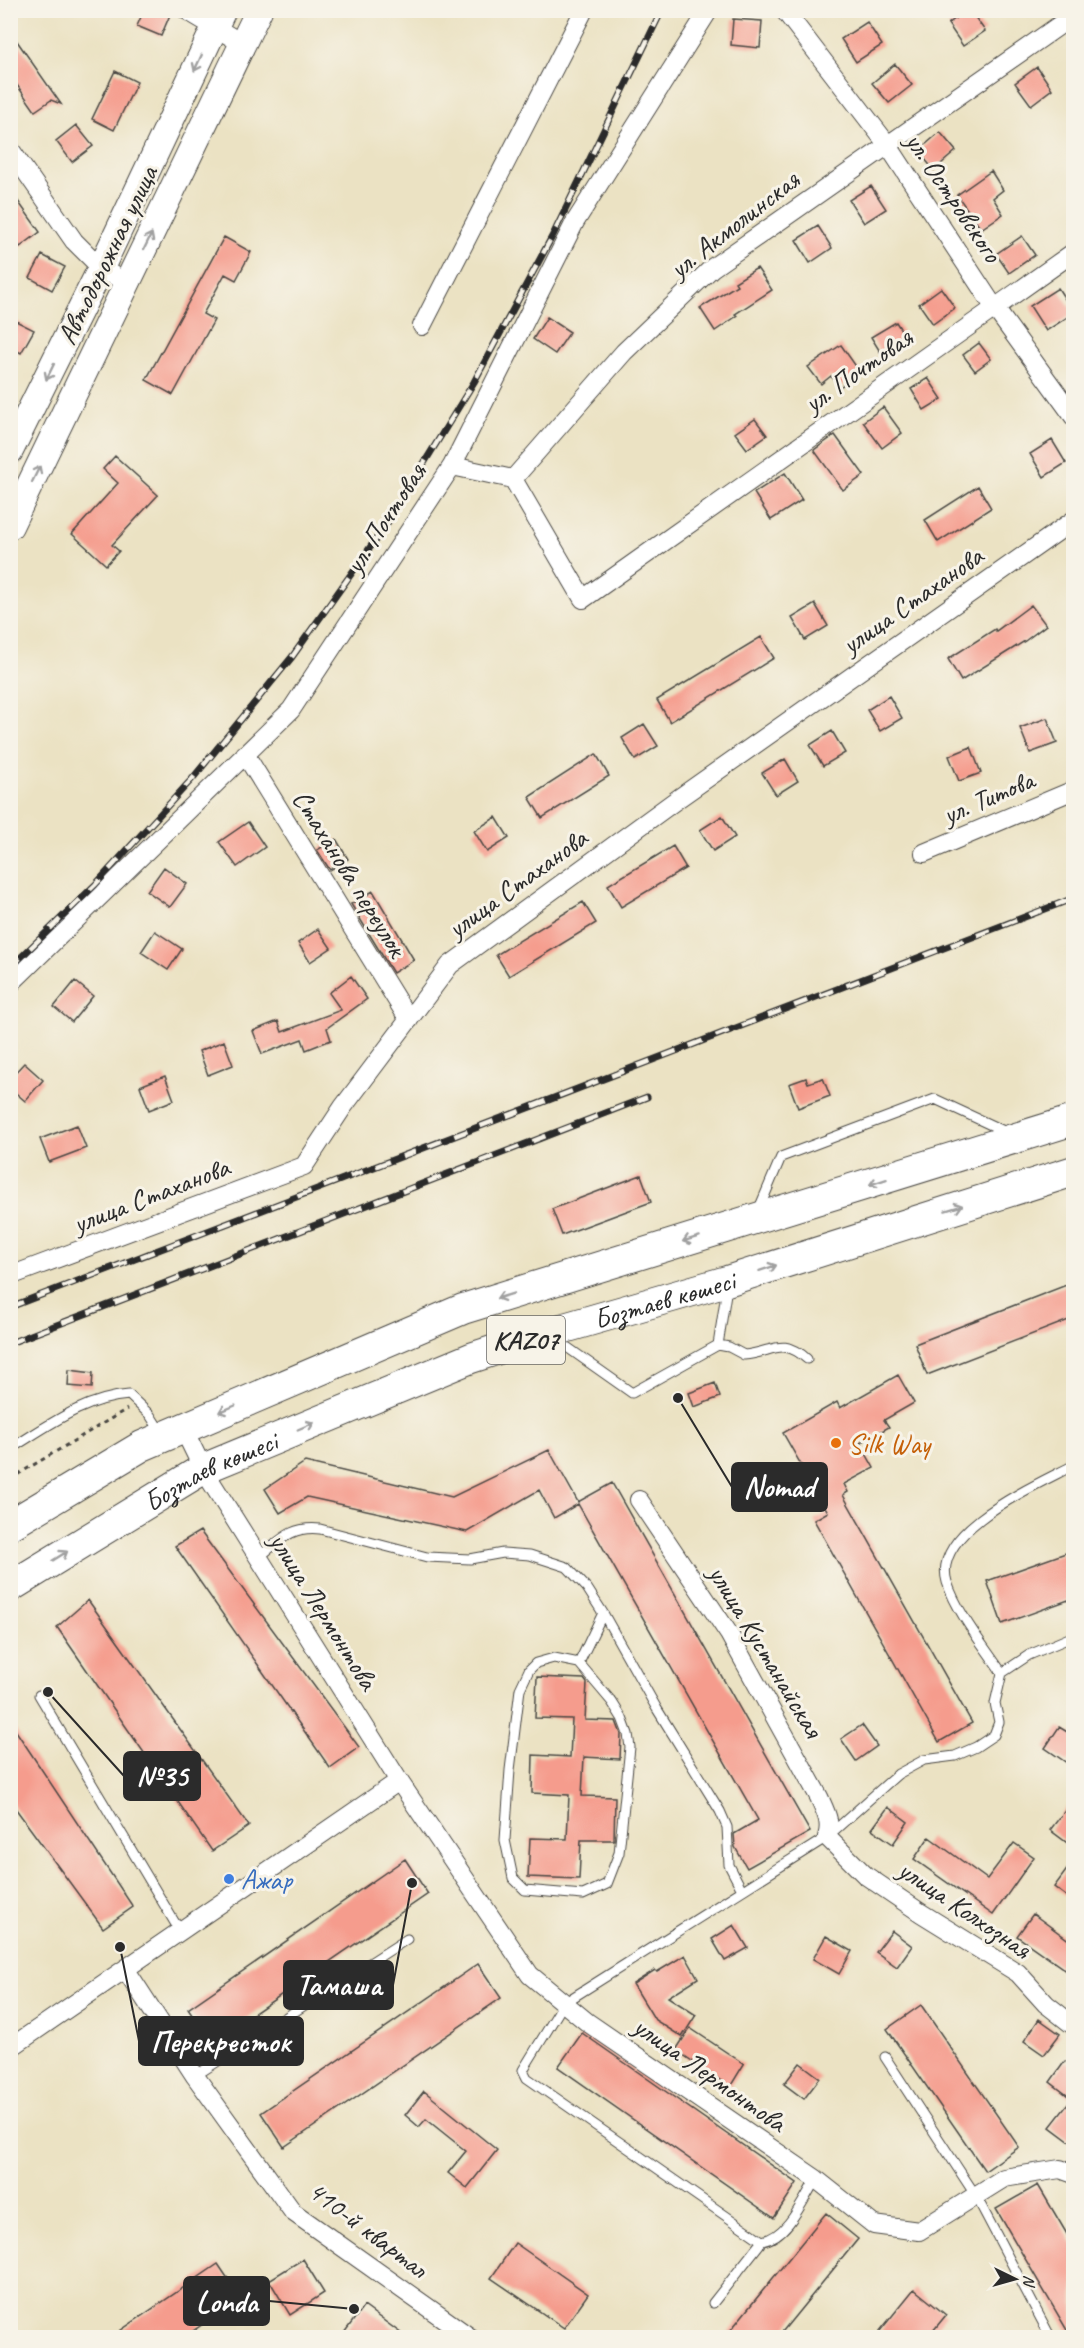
<svg xmlns="http://www.w3.org/2000/svg" width="1084" height="2348" font-family="Caveat,sans-serif">
<rect width="100%" height="100%" fill="#f7f3e8"/>
<filter id="ink" filterUnits="userSpaceOnUse"><feTurbulence type="fractalNoise" baseFrequency=".0167" numOctaves="2"/><feDisplacementMap in="SourceGraphic" scale="12" xChannelSelector="R" yChannelSelector="G"/><feConvolveMatrix kernelMatrix="1 2 1 2 8 2 1 2 1" color-interpolation-filters="sRGB"/></filter>
<filter id="wash" filterUnits="userSpaceOnUse"><feTurbulence type="fractalNoise" baseFrequency=".008" numOctaves="4" result="noise"/><feDisplacementMap in="SourceGraphic" scale="24" xChannelSelector="R" yChannelSelector="G"/><feGaussianBlur stdDeviation="1.35" result="paint"/><feColorMatrix in="noise" values="0 0 0 0 0 0 0 0 0 0 0 0 0 0 0 0 0 1.4 0 .05"/><feComposite in="paint" operator="in"/></filter>
<g filter="url(#wash)">
<rect width="100%" height="100%" fill="#ebe2c3"/>
<g id="blocks">
<path fill="#f59c8d" d="M144,10H172L161,36L137,26Z
M967,10H970L985,31L963,46L948,24Z
M733,19L762,21L760,48L731,45Z
M867,22L882,45L856,62L841,39Z
M10,31L61,104L51,100L35,111L10,75Z
M895,64L912,85L889,103L872,83Z
M1037,67L1052,89L1031,105L1015,83Z
M115,71L137,82L114,130L92,119Z
M76,125L93,146L72,162L56,141Z
M940,132L956,151L934,170L918,151Z
M991,171L1003,190L993,198L1003,214L981,229L957,195Z
M871,186L886,209L864,223L849,200Z
M10,190L40,232L20,247L10,233Z
M818,226L832,248L810,263L796,240Z
M1022,236L1035,255L1009,273L996,254Z
M224,237L251,252L236,280L225,274L203,314L214,320L173,395L146,380Z
M42,255L65,267L52,290L30,278Z
M757,268L772,290L735,314L737,316L715,331L700,308L737,285L735,282Z
M941,288L955,308L933,324L919,304Z
M1058,288L1074,313L1046,331L1030,306Z
M547,317L570,332L555,354L533,339Z
M10,318L34,330L21,353L10,347Z
M896,322L909,342L884,358L871,337Z
M979,343L991,359L975,371L963,355Z
M841,345L860,372L840,387L831,376L821,384L808,367Z
M928,378L942,399L924,410L911,389Z
M883,407L902,433L882,448L863,422Z
M755,419L767,435L747,449L735,433Z
M835,435L864,475L843,490L814,450Z
M1052,440L1066,463L1044,477L1030,454Z
M115,456L158,495L112,545L119,551L106,565L72,534L118,483L103,469Z
M785,473L802,500L771,520L754,493Z
M978,486L991,508L938,542L925,520Z
M815,604L828,626L805,640L792,618Z
M1031,605L1046,625L1025,641L961,681L948,659L995,629L996,631Z
M761,637L774,658L670,722L657,700Z
M889,696L902,718L880,731L867,710Z
M1047,718L1057,743L1030,753L1020,728Z
M644,724L658,746L635,760L622,738Z
M832,731L845,753L823,766L810,745Z
M971,747L981,773L959,781L949,756Z
M596,754L609,776L542,818L529,797Z
M785,759L798,781L776,795L762,773Z
M722,816L735,837L713,851L700,830Z
M496,817L509,838L487,852L474,831Z
M248,822L265,847L237,867L219,842Z
M336,839L348,859L330,870L317,850Z
M673,846L686,868L621,907L608,885Z
M164,867L187,884L170,907L147,891Z
M373,891L414,960L393,973L351,904Z
M583,902L596,923L509,976L496,955Z
M318,929L331,948L310,962L298,943Z
M155,931L182,949L168,970L141,952Z
M351,976L367,999L327,1028L331,1040L306,1050L302,1039L262,1054L253,1031L278,1021L282,1032L341,1010L329,993Z
M75,981L93,996L72,1022L54,1007Z
M224,1041L233,1065L208,1075L199,1051Z
M24,1063L43,1080L25,1101L10,1088V1078Z
M165,1076L174,1100L149,1110L140,1086Z
M806,1078L808,1083L823,1078L830,1096L798,1108L789,1084Z
M77,1125L86,1148L49,1162L40,1139Z
M641,1175L651,1202L562,1235L552,1209Z
M1074,1282V1318L927,1375L915,1344Z
M69,1370L93,1373L92,1388L68,1386Z
M898,1375L914,1403L884,1420L889,1427L860,1443L874,1468L844,1484L848,1492L843,1495L972,1723L939,1742L814,1520L828,1512L783,1433L837,1402L840,1408Z
M715,1383L720,1397L694,1407L689,1393Z
M549,1450L578,1502L612,1483L810,1832L747,1868L735,1847L734,1834L758,1820L578,1504L554,1518L539,1490L467,1532L307,1497L280,1513L265,1489L305,1462L452,1497Z
M200,1531L359,1747L330,1768L175,1546Z
M1074,1550V1598L1002,1624L987,1581Z
M88,1600L249,1826L212,1851L57,1627Z
M537,1677L584,1679L587,1683L585,1720L616,1721L621,1734L620,1759L584,1757L582,1796L615,1797L614,1840H581L579,1879L528,1877L530,1838L567,1839L569,1795L532,1793L533,1755L570,1757L572,1719L535,1718Z
M10,1722L133,1907L103,1928L10,1801Z
M862,1725L877,1746L856,1761L841,1739Z
M1059,1727L1074,1736V1753L1067,1763L1045,1748Z
M1074,1799V1848L1050,1830Z
M888,1807L908,1822L893,1844L872,1829Z
M929,1837L987,1879L1014,1843L1034,1857L993,1915L914,1859Z
M405,1859L428,1894L211,2043L188,2009Z
M1074,1860V1902L1054,1887Z
M1033,1914L1074,1944V1976L1017,1936Z
M734,1925L748,1948L725,1961L712,1939Z
M892,1931L912,1946L897,1967L876,1952Z
M826,1936L852,1951L839,1974L813,1959Z
M685,1955L698,1978L668,1997L696,2015L682,2037L655,2020L633,1984L655,1970L657,1972Z
M478,1964L501,1998L284,2147L261,2113Z
M921,2005L1019,2147L985,2171L887,2029Z
M1039,2019L1060,2034L1044,2055L1024,2041Z
M690,2028L744,2064L730,2087L676,2050Z
M582,2033L797,2183L774,2218L558,2067Z
M1065,2061L1074,2067V2145L1050,2127L1072,2099L1050,2082Z
M800,2063L820,2078L804,2099L784,2084Z
M424,2091L497,2150L467,2188L448,2173L466,2151L426,2119L419,2127L405,2115Z
M1038,2185L1074,2246V2337H1071L996,2209Z
M826,2213L858,2239L778,2337H725Z
M515,2243L588,2294L564,2328L491,2278Z
M303,2259L324,2293L290,2315L269,2280Z
M218,2264L241,2298L184,2337H111Z
M914,2289L946,2315L928,2337H875Z
M364,2306L406,2337H341Z"/>
</g>
</g>
<g filter="url(#ink)">
<use href="#blocks" fill-opacity="0" stroke="#484642" stroke-width="1.5"/>
<g fill="none" stroke-linecap="round" stroke-linejoin="round">
<defs>
<path id="service" d="M758,1211L781,1157L935,1099L1006,1132
M554,1338L632,1393L718,1345L727,1287
M718,1345L729,1347L744,1355C772,1353 782,1336 807,1359
M10,1449C48,1426 84,1398 129,1395L150,1415L162,1434
M258,1558C281,1540 290,1526 320,1529L427,1557L470,1559L503,1553L530,1555L567,1567L587,1588L603,1613L657,1709L720,1811L727,1827L729,1865L742,1890
M554,1658L579,1663L612,1702L622,1718L628,1734L630,1747L619,1853L607,1884L583,1895L525,1890L513,1878L505,1840L510,1770L520,1689L529,1670L536,1663Z
M579,1663L603,1613
M1002,1673C984,1646 957,1613 947,1582C931,1530 1037,1485 1074,1465
M39,1695L181,1933
M885,2057L976,2196L1051,2338
M195,2076L407,1939
M816,2179C803,2200 788,2237 762,2241L527,2078L523,2070L564,2003L827,1837L898,1774L924,1760L955,1756L976,1747L994,1735L999,1722L995,1703L1002,1673L1029,1655L1074,1636
M713,2303L762,2241"/>
<path id="minor" d="M186,10L243,44
M784,10L887,144L994,307L1074,417
M10,149L74,241L101,268L128,284
M422,326L584,10
M452,466L513,479L624,352L712,268L1074,15
M513,479L583,599L1074,252
M245,754L409,1020
M924,853L1074,790
M10,984L291,710L452,466L575,222L709,10
M10,1276L304,1166L343,1107L450,965L679,798L1074,520
M639,1500L729,1634L819,1797C825,1811 832,1822 827,1837L865,1875L921,1913L1018,1973L1046,2004L1074,2026
M399,1781L530,1975L587,2022L816,2179L874,2225L919,2231L1004,2178L1060,2169L1074,2174
M126,1970L195,2076L293,2212L471,2338
M10,2048L399,1781L203,1469L183,1428"/>
<path id="secondary" d="M10,451L101,268L223,10
M10,526L259,10"/>
<g id="trunk">
<path d="M10,1525L142,1446L463,1309L1074,1120"/>
<path id="s1" d="M10,1587L203,1469L471,1358L547,1333L727,1281L1074,1171"/>
</g>
</defs>
<use href="#service" stroke="#484642" stroke-width="11"/>
<use href="#minor" stroke="#484642" stroke-width="20"/>
<use href="#secondary" stroke="#484642" stroke-width="28"/>
<use href="#trunk" stroke="#484642" stroke-width="32"/>
<path stroke="#484642" stroke-width="3" stroke-dasharray="4.5 4.5" stroke-linecap="butt" d="M10,1479L127,1409"/>
<use href="#service" stroke="#fff" stroke-width="9"/>
<use href="#minor" stroke="#fff" stroke-width="18"/>
<use href="#secondary" stroke="#fff" stroke-width="26"/>
<use href="#trunk" stroke="#fff" stroke-width="30"/>
<defs>
<path id="rail" d="M10,968L95,885L193,778L292,657L386,525L474,382L554,233L662,10
M10,1307L1074,898
M10,1343L647,1097"/>
</defs>
<use href="#rail" stroke="#2b2b2b" stroke-width="7"/>
<use href="#rail" stroke="#f7f3e8" stroke-width="4.5" stroke-dasharray="14" stroke-linecap="butt"/>
</g>
<defs><path id="oneway-shaft" d="M-6 0H5M1.5-3L5.5 0L1.5 3" fill="none" stroke-width="1.6" stroke-linecap="round" stroke-linejoin="round" transform="scale(1.5)"/></defs>
<g stroke="#a0a0a0">
<use href="#oneway-shaft" transform="translate(198 63) rotate(115)"/>
<use href="#oneway-shaft" transform="translate(148 241) rotate(-64)"/>
<use href="#oneway-shaft" transform="translate(50 372) rotate(116)"/>
<use href="#oneway-shaft" transform="translate(36 474) rotate(-64)"/>
<use href="#oneway-shaft" transform="translate(878 1182) rotate(162)"/>
<use href="#oneway-shaft" transform="translate(954 1208) rotate(-17)"/>
<use href="#oneway-shaft" transform="translate(691 1239) rotate(163)"/>
<use href="#oneway-shaft" transform="translate(768 1268) rotate(-18)"/>
<use href="#oneway-shaft" transform="translate(505 1296) rotate(163)"/>
<use href="#oneway-shaft" transform="translate(227 1409) rotate(157)"/>
<use href="#oneway-shaft" transform="translate(306 1426) rotate(-23)"/>
<use href="#oneway-shaft" transform="translate(60 1556) rotate(-32)"/>
</g>
</g>
<circle fill="#e8710a" stroke="#f7f3e8" stroke-width="2" cx="836" cy="1443" r="6"/>
<circle fill="#3f7fe0" stroke="#f7f3e8" stroke-width="2" cx="229" cy="1879" r="6"/>
<g text-anchor="middle" dominant-baseline="central" stroke-width="6" stroke-linejoin="round" paint-order="stroke">
<rect fill="#f7f3e8" stroke="#686764" stroke-width="1.5" x="487" y="1316" width="78" height="48" rx="4.5"/>
<g font-size="27" font-weight="bold" fill="#2b2b2b">
<text x="526" y="1340">KAZ07</text>
</g>
<g font-size="28" fill="#2b2b2b" stroke="#f7f3e8">
<text transform="translate(954 197) rotate(56)">ул. Островского</text>
<text transform="translate(734 224) rotate(-38)">ул. Акмолинская</text>
<text transform="translate(107 255) rotate(-64)">Автодорожная улица</text>
<text transform="translate(858 370) rotate(-35)">ул. Почтовая</text>
<text transform="translate(385 518) rotate(-57)">ул. Почтовая</text>
<text transform="translate(912 600) rotate(-35)">улица Стаханова</text>
<text transform="translate(988 797) rotate(-23)">ул. Титова</text>
<text transform="translate(350 873) rotate(58)">Стаханова переулок</text>
<text transform="translate(517 883) rotate(-36)">улица Стаханова</text>
<text transform="translate(151 1195) rotate(-21)">улица Стаханова</text>
<text stroke="none"><textPath href="#s1" startOffset="718">Бозтаев көшесі</textPath></text>
<text stroke="none"><textPath href="#s1" startOffset="232">Бозтаев көшесі</textPath></text>
<text transform="translate(324 1611) rotate(58)">улица Лермонтова</text>
<text transform="translate(766 1651) rotate(59)">улица Кустанайская</text>
<text transform="translate(965 1909) rotate(34)">улица Колхозная</text>
<text transform="translate(710 2074) rotate(35)">улица Лермонтова</text>
<text transform="translate(368 2229) rotate(37)">410-й квартал</text>
</g>
<g font-size="28" fill="#c56008" stroke="#f7f3e8" text-anchor="start">
<text x="848" y="1443">Silk Way</text>
</g>
<g font-size="28" fill="#366cbe" stroke="#f7f3e8" text-anchor="start">
<text x="241" y="1879">Ажар</text>
</g>
</g>
<path fill="none" stroke="#2b2b2b" stroke-width="2" d="M678 1398L732 1487M48 1692L124 1776M412 1883L393 1985M120 1947L139 2041M354 2309L269 2301"/>
<g fill="#2b2b2b" stroke="#f7f3e8" stroke-width="2">
<circle cx="678" cy="1398" r="6"/>
<circle cx="48" cy="1692" r="6"/>
<circle cx="412" cy="1883" r="6"/>
<circle cx="120" cy="1947" r="6"/>
<circle cx="354" cy="2309" r="6"/>
</g>
<g fill="#2b2b2b" stroke="#2b2b2b" stroke-width="2">
<rect x="732" y="1463" width="95" height="48" rx="6"/>
<rect x="124" y="1752" width="76" height="48" rx="6"/>
<rect x="284" y="1961" width="109" height="48" rx="6"/>
<rect x="139" y="2017" width="164" height="48" rx="6"/>
<rect x="184" y="2277" width="85" height="48" rx="6"/>
</g>
<g font-size="30" text-anchor="middle" font-weight="bold" fill="#fff">
<text x="779" y="1497">Nomad</text>
<text x="162" y="1786">№35</text>
<text x="339" y="1995">Тамаша</text>
<text x="221" y="2052">Перекресток</text>
<text x="227" y="2312">Londa</text>
</g>
<rect width="1084" height="2348" fill="none" stroke="#f7f3e8" stroke-width="36"/>
<g transform="translate(1015 2279) rotate(95)" stroke="#f7f3e8" stroke-width="4.5" paint-order="stroke">
<path d="M0-4.5L10 22L0 15L-10 22Z" fill="#2b2b2b"/>
<text y="-9" font-size="16" font-weight="bold" text-anchor="middle" fill="#2b2b2b">N</text>
</g>
</svg>
